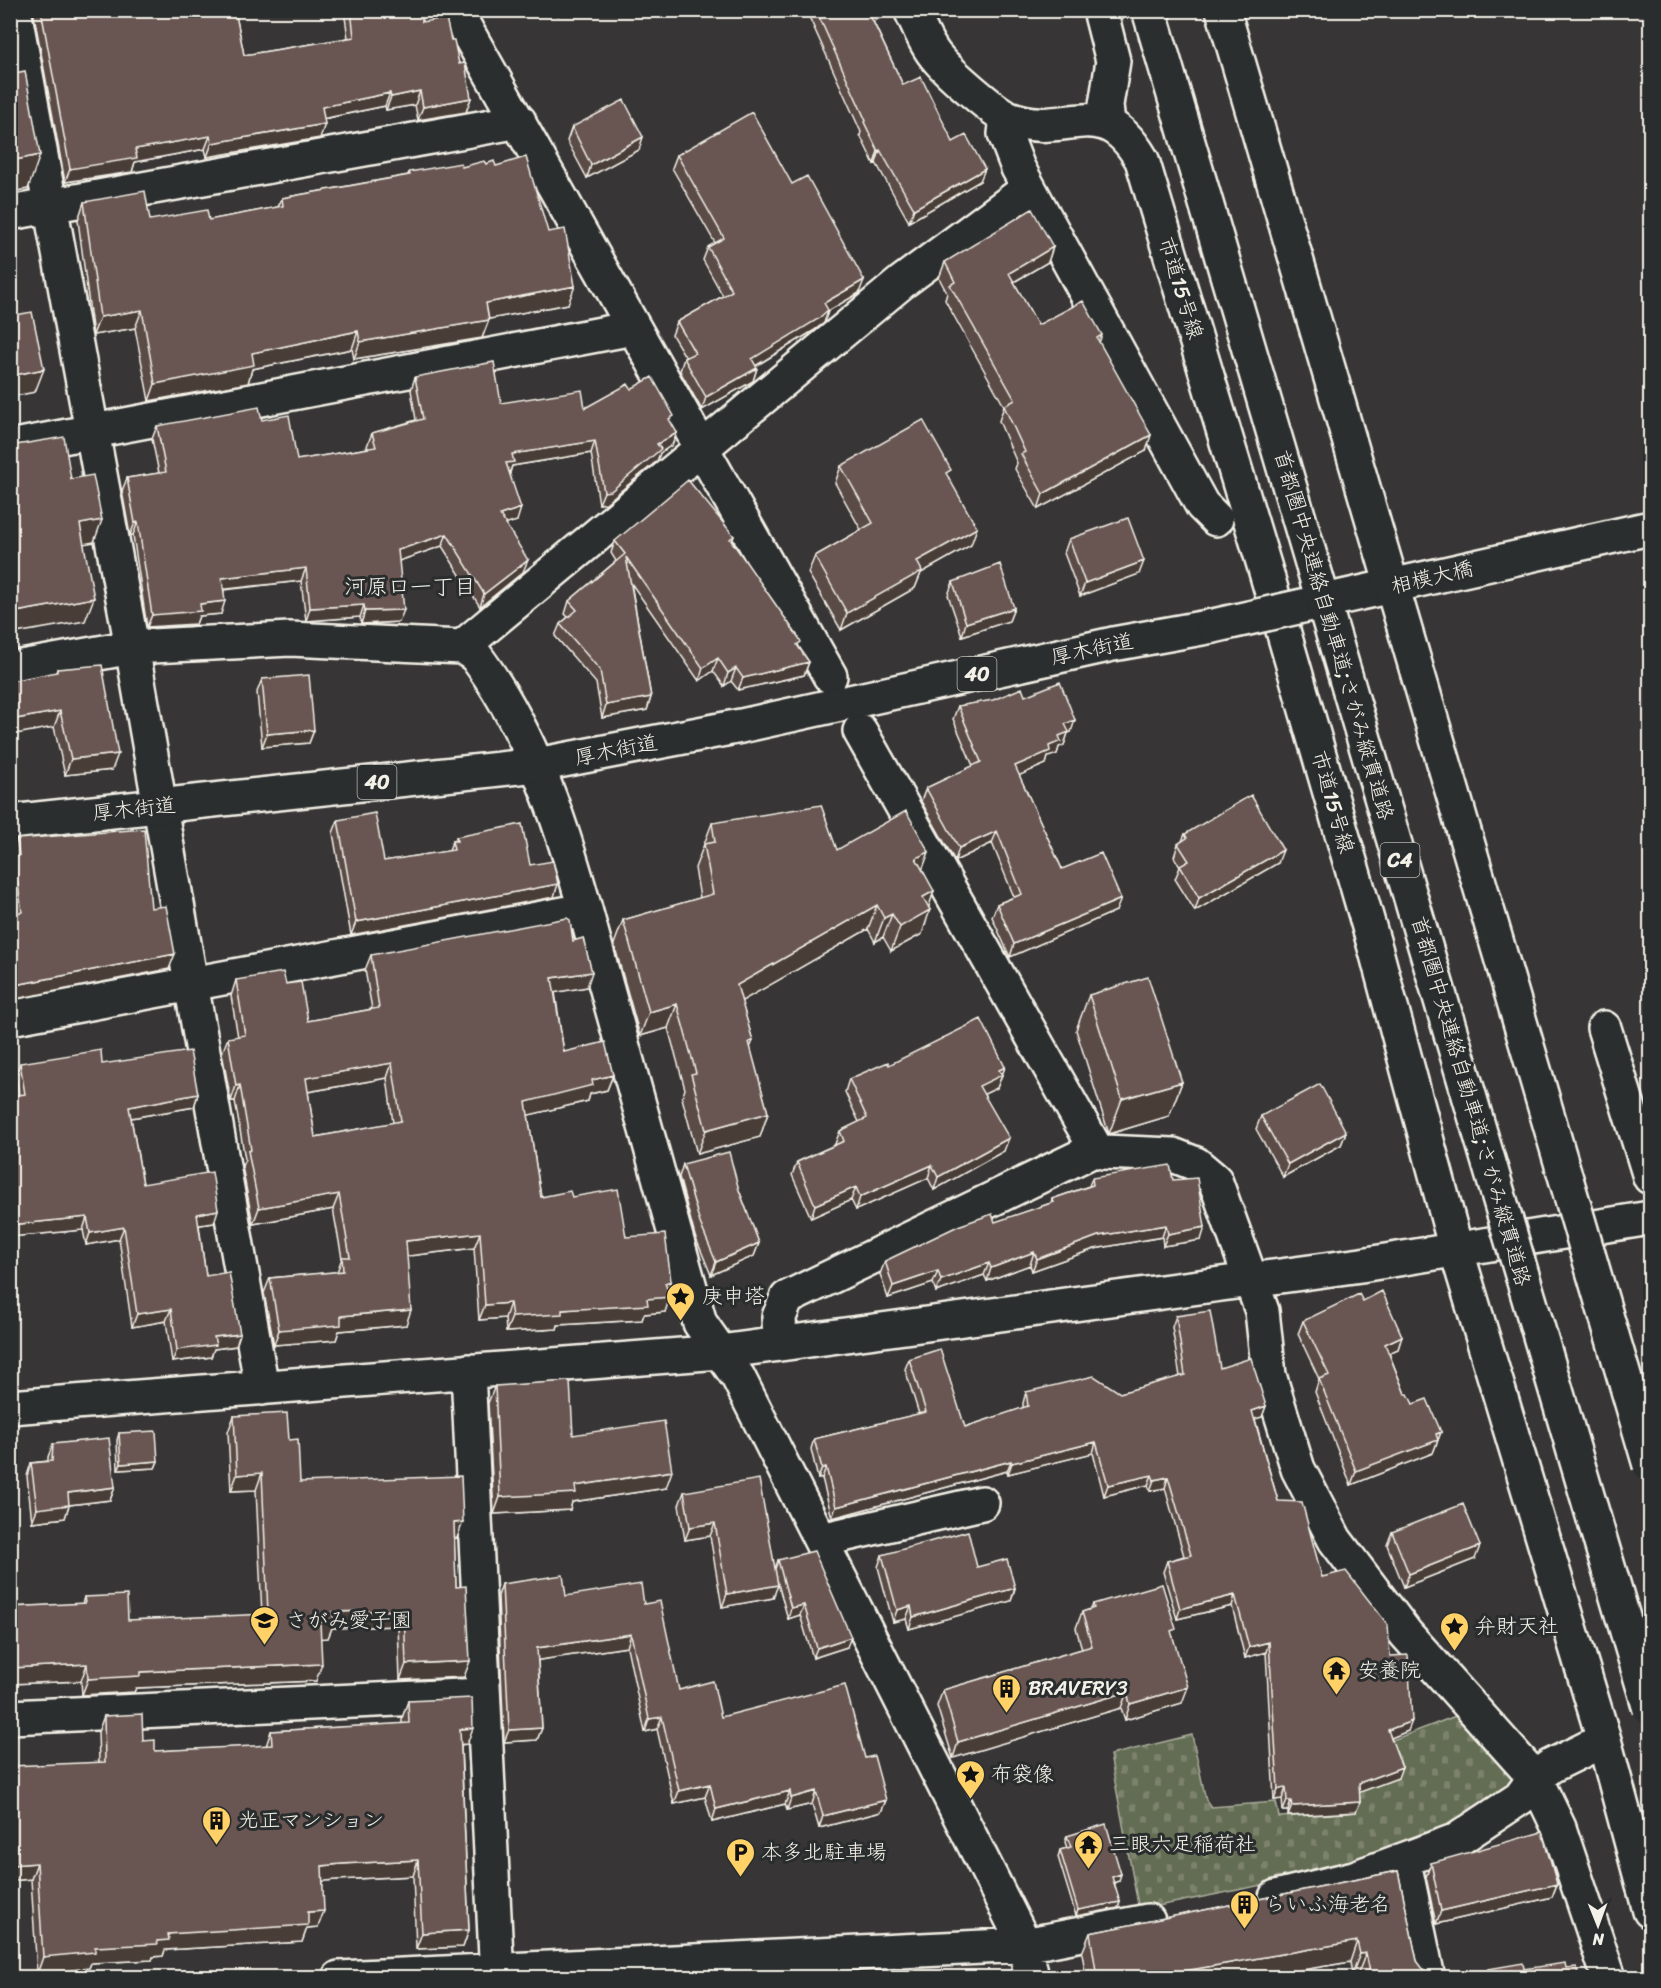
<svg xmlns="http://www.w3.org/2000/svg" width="1661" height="1988" font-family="Sriracha,'Klee One',sans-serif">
<defs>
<pattern id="cemetery-stones" width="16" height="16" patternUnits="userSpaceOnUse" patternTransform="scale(1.5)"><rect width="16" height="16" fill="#646d53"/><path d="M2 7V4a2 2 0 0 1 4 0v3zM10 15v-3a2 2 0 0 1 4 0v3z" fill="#7b826c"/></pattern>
</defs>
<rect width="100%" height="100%" fill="#373535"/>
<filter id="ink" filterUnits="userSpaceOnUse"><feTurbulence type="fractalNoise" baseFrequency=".0167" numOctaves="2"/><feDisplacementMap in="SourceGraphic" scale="12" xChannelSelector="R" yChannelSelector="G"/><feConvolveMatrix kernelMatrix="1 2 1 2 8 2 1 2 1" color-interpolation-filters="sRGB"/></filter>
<g filter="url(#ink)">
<path fill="url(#cemetery-stones)" stroke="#acaf9e" stroke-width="1.5" d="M1461,1714L1514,1777L1515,1788C1492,1802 1469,1819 1444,1830C1348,1873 1242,1888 1139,1910L1110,1755L1192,1735L1206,1800L1211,1807L1276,1802L1279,1817L1350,1813L1356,1812L1355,1790L1387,1742Z"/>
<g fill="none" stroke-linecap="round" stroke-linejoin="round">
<defs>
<path id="minor" d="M14,10L132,647L262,1388
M455,10L830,676
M911,10C919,26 926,46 938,59C949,72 994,112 1009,118C1067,141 1101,89 1142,160L1264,565L1376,951L1456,1249L1604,1740L1650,1911
M1100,10L1113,61L1106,105L1108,123
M1007,117L1005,134L1018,168L1202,505L1216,519
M10,213L519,121
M10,447L633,328
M462,647L902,282L1029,188
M10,669L132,647L290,639L462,647L475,655C546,750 575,873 606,986C638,1099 668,1211 700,1323L738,1377L1025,1945L1032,1978
M860,731L1096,1149L1103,1152L1173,1155L1196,1164L1215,1180L1262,1311L1269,1375L1298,1469L1335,1540L1406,1634L1535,1778L1559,1828L1609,1978
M10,1018L585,910
M1604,1028L1650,1177
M780,1344L779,1317L787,1298L1096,1149
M468,1371L497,1978
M10,1407L720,1352L1361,1265L1650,1218
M821,1540L982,1503
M10,1717L483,1695
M1404,1862L1428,1978
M1276,1897L1354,1878L1457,1840L1520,1798L1535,1778L1551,1766L1604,1740
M339,1978L1025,1945L1148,1921"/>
<path id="major" d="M10,822L537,765L741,726L1113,644L1213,626"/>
</defs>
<use href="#minor" stroke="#f4f1e8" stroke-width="38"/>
<use href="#major" stroke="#f4f1e8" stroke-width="38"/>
<use href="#minor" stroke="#2a2d2e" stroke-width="33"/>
<use href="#major" stroke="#2a2d2e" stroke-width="33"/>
<defs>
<path id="major-bridge" d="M1213,626L1650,528"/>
<path id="highway-bridge" d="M1149,10L1650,1709
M1223,10L1650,1465"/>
</defs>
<use href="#major-bridge" stroke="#f4f1e8" stroke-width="38" stroke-linecap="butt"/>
<use href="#highway-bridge" stroke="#f4f1e8" stroke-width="38" stroke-linecap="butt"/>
<use href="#major-bridge" stroke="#2a2d2e" stroke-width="33"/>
<use href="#highway-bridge" stroke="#2a2d2e" stroke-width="33"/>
</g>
<path fill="#5a4b47" stroke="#f4f1e8" stroke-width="1.5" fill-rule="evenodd" d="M33,10H235L244,55L348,38L344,10H421L422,22L451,40L471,98L466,112L418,120L415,105L386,110L385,106L324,119L320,138L207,157L205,149L135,162L132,172L65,182Z
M806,10H887L885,16L873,21L903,85L953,142L980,181L909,222L876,163L874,164L860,135L861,132Z
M572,127L639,150L587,178L567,141Z
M677,155L792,184L859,293L828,311L824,323L813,331L756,366L757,368L753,381L702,410L680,371L684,358H686L672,335L677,322L723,296L703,260L708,247L715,243L672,168Z
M486,164L496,166L568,304L489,319L482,338L354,359L352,349L252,369L248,383L149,401L135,328L93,335L78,220L84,202L150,220H209L278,207L282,198L408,175L409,172L462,167Z
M1053,247L1048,262L1014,282L1038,325L1102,335L1099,343L1146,451L1038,509L1015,469L1017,463L999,421L1004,406L945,300L947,293L939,278L945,262Z
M415,377L501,403L585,408L631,389L671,423L677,433L672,445L660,453L657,461L606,503L599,504L591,453L512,466L510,473L517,521L505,524L523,572L480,607L442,546L399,561V622L361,624L360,617L306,621L301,581L224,590L221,614L199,616L196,624L147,627L133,535H130L122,491L127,478L159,473L152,439L157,426L262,420L297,460L368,448L367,446L372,433L416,420L411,390Z
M841,466L949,478L971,545L921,573L915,588L841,630L808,573L815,556L861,530L835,483Z
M734,536L732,542L809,662L804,675L738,690L731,681L724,686L713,671L699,681L631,583L651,697L647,710L602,718L596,683L555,636L560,624L568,617L565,614L569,601L616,561L611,553L615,541Z
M1069,539L1139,574L1080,596L1064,553Z
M953,582L1014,608L1009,621L962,636L948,595Z
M57,669L112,770L65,775L54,727L56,672Z
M262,679L314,730L309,743L262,747L257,692Z
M1025,696L1071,732L1068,733L1064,745L1059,747L1057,754L1048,757L1046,764L1019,775L1062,869L1116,911L1010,957L992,917L997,904L1014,897L992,843L955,861L921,801L926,788L973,766L953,719L958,706Z
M338,820L384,861L449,851L452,841H455L456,837L530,865L554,897L351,935L333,833Z
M712,823L837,850L923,870L929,906L922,934L891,951L883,937L875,942L868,929L741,1001L753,1041L750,1048L768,1113L760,1137L697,1154L682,1098L685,1089L668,1028L640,1036L614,944L623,920L700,898L695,868Z
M1185,834L1278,863L1195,911L1175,879L1180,867L1174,857L1178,844L1182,841Z
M17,839L151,908L169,969L14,913L10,885V867L12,862V854Z
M573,941L587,987L555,992L564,1052L613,1075L607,1090L590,1094L588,1101L528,1115L541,1197H572L626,1237L667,1289L665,1312L644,1314L642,1320L558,1325L557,1329L506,1332L505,1318L479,1320L474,1248L407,1256L406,1325L339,1331L336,1340L274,1345L264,1293L270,1278L337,1272L342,1258L333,1209L253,1224L242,1166L245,1159L235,1101H231L222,1053L228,1038L238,1037L231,996L236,980L286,984L308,1021L372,1009L365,970L371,955ZM387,1078L393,1123L315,1137L308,1092Z
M1089,995L1182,1082L1169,1116L1109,1134L1076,1030Z
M20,1063L102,1064L198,1094L194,1107L131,1118L143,1184L214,1223L199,1225L206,1276L240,1334L236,1346L214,1349L211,1357L172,1362L166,1321L132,1327L119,1239L86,1245L83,1230L10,1237V1096L19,1095L16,1075Z
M889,1065L1005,1067L997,1088L984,1094L1004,1151L934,1190L928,1178L856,1210L851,1200L811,1218L792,1175L797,1162L835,1145V1144L840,1131L859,1122L845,1092L849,1079Z
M1261,1116L1346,1132L1341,1145L1283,1177L1256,1129Z
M683,1164L739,1190L759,1243L754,1256L711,1275L695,1236L679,1177Z
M1092,1178L1173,1180L1201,1240L1163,1246L1162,1237L1094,1249L1032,1271L1030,1265L987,1281L984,1275L936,1292L933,1283L888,1298L880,1274L885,1261L1051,1203L1052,1199L1089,1186Z
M1363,1301L1402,1336L1398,1349L1389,1353L1405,1394L1413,1404L1441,1432L1433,1453L1351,1485L1315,1392L1319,1379L1298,1334L1303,1321Z
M1176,1316L1220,1368L1266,1406L1262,1417L1255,1419L1278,1501L1322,1577L1390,1656L1408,1731L1391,1738L1398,1778L1359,1792L1360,1802L1356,1812L1288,1816V1811H1283L1282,1799L1274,1800L1266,1652L1245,1658L1232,1606L1177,1619L1163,1572L1167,1561L1184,1556L1165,1488L1150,1491L1148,1485L1104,1496L1093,1453L1008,1474L1007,1471L832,1518L822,1478L818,1479L811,1449L814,1439L919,1414L905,1369L909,1359L965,1427L1023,1408V1403L1026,1392L1120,1393L1180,1377L1172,1327Z
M495,1386L573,1435L666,1488L572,1502L570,1510L494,1514L488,1403Z
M234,1416L289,1440L300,1482L457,1538L454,1539L456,1587L464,1677L400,1680L398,1626L332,1628L328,1638H320L316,1681L136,1688L134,1692L82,1695L81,1681L10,1684V1607L82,1604L84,1597L128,1620L262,1615L256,1490L231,1491L228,1432Z
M119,1433L158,1461L155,1468L118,1470L117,1440Z
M53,1444L115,1487L110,1500L69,1505L65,1518L32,1522L27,1476L31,1463L48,1461V1457Z
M684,1492L775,1569L778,1560L847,1647L813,1658L800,1615L788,1619L777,1580L773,1598L722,1607L710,1536L685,1540L679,1505Z
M1392,1532L1475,1559L1404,1587L1387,1545Z
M882,1555L977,1567L1015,1588L1011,1601L909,1629L906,1619L893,1622L878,1567Z
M502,1584L566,1596L644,1604L679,1690L721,1717L865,1758L886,1800L881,1812L819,1828L812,1804L787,1810L785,1804L712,1822L705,1797L674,1804L657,1729L645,1732L627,1647L538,1660L542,1728L537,1740L504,1742L498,1596Z
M1093,1604L1173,1637L1182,1703L1125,1720L1121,1708L953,1758L937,1706L943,1690L1082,1649L1076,1628L1082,1612L1091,1609Z
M408,1701L467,1744L461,1745L469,1930L463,1947L416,1949L413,1876L336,1880L323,1881L318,1927L307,1928L302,1942L165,1950L163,1956L153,1957L152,1960L91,1963L89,1968L37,1974L31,1879L10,1881L99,1762L98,1732L104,1716L143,1741L155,1751L266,1746L271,1731L402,1724V1718Z
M1067,1836L1119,1881L1114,1882L1120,1902L1118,1908L1076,1916L1058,1857L1060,1850L1067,1848L1065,1842Z
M1431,1863L1557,1884L1552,1897L1436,1924L1426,1877Z
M1398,1871L1417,1961L1428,1977H1359L1358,1973L1352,1974L1350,1962L1260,1977H1086L1082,1953L1090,1933Z
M1566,1968L1578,1977H1485L1488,1969Z"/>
<path fill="#4a3d39" stroke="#f4f1e8" stroke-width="1.5" d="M561,10H568L559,15Z
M874,10H887L885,16L864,25L869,13Z
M420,91L415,105L386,110L391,97Z
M390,93L385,106L317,120L322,107Z
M471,98L466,112L418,120L423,107Z
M325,124L320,138L207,157L212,143Z
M210,136L205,149L135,162L132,172L65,182L70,169L135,149Z
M643,137L639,150L587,178L591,165Z
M880,150L876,163L874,164L878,151Z
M40,155L28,189L10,192V161Z
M985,169L980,181L909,222L914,209Z
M1053,247L1048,262L1003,288L1009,273Z
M864,280L859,293L828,311L824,323L813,331L747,371L752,359L824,303Z
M575,286L568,304L479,321L486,303Z
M142,310L135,328L93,335L100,317Z
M489,320L482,338L354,359L360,342Z
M358,331L352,349L252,369L248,383L149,401L155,384L252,353Z
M757,368L753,381L702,410L706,397Z
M44,369L35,392L10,397V376Z
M677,433L672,445L660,453L657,461L606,503L599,504L604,492L657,444Z
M1151,435L1146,451L1038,509L1043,494Z
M595,441L591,453L512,466L509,474L506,463L512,454Z
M521,508L517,521L495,528L500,515Z
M102,520L94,542L72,546L80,524Z
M138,522L133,535H130L135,523Z
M977,528L971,545L921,573L915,588L841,630L847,613L917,561Z
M447,534L442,546L393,563L398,550Z
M528,560L523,572L480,607L484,594Z
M1144,561L1139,574L1080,596L1085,583Z
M306,568L301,581L218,590L222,578Z
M94,598L85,621L10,634V613Z
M225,601L221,614L199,616L196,624L147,627L152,615L200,604Z
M364,605L360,617L306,621L310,608Z
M1014,608L1009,621L962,636L966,623Z
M404,610L399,622L361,624L365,611Z
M718,658L713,671L699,681L703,668Z
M809,662L804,675L738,690L743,678Z
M736,668L731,681L724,686L728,673Z
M651,697L647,710L602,718L606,705Z
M60,711L54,727L10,735V720Z
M1075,720L1071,732L1068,733L1064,745L1059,747L1057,754L1048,757L1046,764L1011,779L1015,766L1049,746L1065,724Z
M314,730L309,743L262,747L267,734Z
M118,754L112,770L65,775L71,759Z
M997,831L992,843L955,861L959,848Z
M1283,850L1278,863L1195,911L1199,898Z
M929,852L920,876L916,858Z
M558,884L554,897L351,935L356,922Z
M934,891L927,912L930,910L922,934L891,951L900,927L923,897Z
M1121,899L1116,911L1010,957L1014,944Z
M877,905L868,929L728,1009L737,985Z
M892,914L883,937L875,942L884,918Z
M175,954L169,969L10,1000V986Z
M592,972L587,987L547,994L552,978Z
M677,1004L668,1028L640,1036L649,1012Z
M392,1063L387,1078L301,1093L306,1078Z
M1005,1067L997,1088L974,1099L979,1086L999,1070Z
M613,1075L607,1090L590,1094L588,1101L521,1117L526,1102L592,1080Z
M1182,1082L1169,1116L1109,1134L1122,1099Z
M240,1085L235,1101H231L236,1086Z
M198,1094L194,1107L125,1119L129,1107Z
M768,1113L760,1137L697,1154L706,1130Z
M1346,1132L1341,1145L1283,1177L1288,1164Z
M1009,1138L1004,1151L934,1190L938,1177Z
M932,1165L928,1178L856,1210L860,1197Z
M856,1187L851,1200L811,1218L815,1205Z
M339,1194L333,1209L253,1224L259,1208Z
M218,1210L214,1223L193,1226L197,1214Z
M87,1217L83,1230L10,1237V1225Z
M1166,1225L1162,1237L1094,1249L1032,1271L1037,1259L1098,1236Z
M124,1227L119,1239L86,1245L90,1233Z
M1205,1227L1201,1240L1163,1246L1168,1234Z
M480,1233L474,1248L400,1257L406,1241Z
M759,1243L754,1256L711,1275L716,1262Z
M1034,1252L1030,1265L987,1281L991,1268Z
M989,1263L984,1275L936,1292L941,1280Z
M938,1271L933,1283L888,1298L893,1286Z
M671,1281L665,1296L670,1297L665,1312L644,1314L642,1320L558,1325L557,1329L506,1332L512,1317L647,1299L665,1283Z
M510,1303L505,1318L479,1320L485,1305Z
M171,1309L166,1321L132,1327L137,1314Z
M411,1310L406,1325L339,1331L336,1340L274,1345L279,1330L341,1316Z
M240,1334L236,1346L214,1349L211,1357L172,1362L177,1350L214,1337Z
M1402,1336L1398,1349L1380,1357L1385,1344Z
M1266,1406L1262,1417L1248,1421L1252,1411Z
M1441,1432L1433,1453L1351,1485L1356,1471Z
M1096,1442L1093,1453L1008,1474L1012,1463Z
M158,1461L155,1468L118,1470L121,1464Z
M1011,1461L1007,1471L832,1518L836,1507Z
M826,1467L822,1478L818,1479L822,1468Z
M672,1471L666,1488L572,1502L570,1510L494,1514L500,1497Z
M262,1473L256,1490L231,1491L237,1475Z
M1152,1475L1148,1485L1104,1496L1108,1485Z
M1168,1477L1165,1488L1150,1491L1154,1480Z
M115,1487L110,1500L69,1505L65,1518L32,1522L37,1509L68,1493Z
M463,1522L457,1538L448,1539L454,1523Z
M715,1523L710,1536L685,1540L690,1527Z
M1480,1546L1475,1559L1404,1587L1409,1574Z
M778,1585L773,1598L722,1607L727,1594Z
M1015,1588L1011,1601L909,1629L913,1617Z
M1235,1595L1232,1606L1177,1619L1180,1609Z
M804,1605L800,1615L788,1619L791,1608Z
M911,1606L906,1619L893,1622L897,1610Z
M404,1610L398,1626L332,1628L328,1638L314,1639L320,1622L333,1612Z
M631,1634L627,1647L533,1661L537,1648Z
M851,1637L847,1647L813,1658L817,1648Z
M1269,1642L1266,1652L1245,1658L1249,1647Z
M470,1661L464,1677L400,1680L406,1664Z
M87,1664L81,1681L10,1684V1668Z
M322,1664L316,1681L136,1688L134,1692L82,1695L88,1679L140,1672Z
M1188,1687L1182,1703L1125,1720L1130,1704Z
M1127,1692L1121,1708L953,1758L958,1742Z
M662,1717L657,1729L645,1732L649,1719Z
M1412,1721L1408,1731L1384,1741L1388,1730Z
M473,1728L467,1744L454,1745L460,1729Z
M542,1728L537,1740L504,1742L509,1730Z
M1402,1767L1398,1778L1355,1794L1359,1783Z
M710,1784L705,1797L674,1804L679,1791Z
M1286,1788L1282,1799L1274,1800L1278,1789Z
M790,1791L785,1804L712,1822L716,1809Z
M816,1791L812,1804L787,1810L791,1798Z
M886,1800L881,1812L819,1828L823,1816Z
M1287,1801H1291L1288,1811H1283Z
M1360,1802L1356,1812L1288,1816L1292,1806Z
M418,1860L413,1876L336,1880L316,1882L322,1866L341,1864Z
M37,1863L31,1879L10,1881V1865Z
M1121,1874L1119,1881L1110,1884L1112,1877Z
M1557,1884L1552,1897L1436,1924L1441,1911Z
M1120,1902L1118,1908L1076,1916L1078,1910Z
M324,1911L318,1927L307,1928L302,1942L165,1950L163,1956L153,1957L152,1960L91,1963L89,1968L37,1974L43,1957L95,1947L157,1941L168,1934L308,1912Z
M469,1930L463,1947L416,1949L422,1933Z
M1357,1941L1350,1962L1260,1977H1150Z
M1366,1953L1358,1973L1352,1974L1360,1954Z"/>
<path fill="#695752" stroke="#f4f1e8" stroke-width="1.5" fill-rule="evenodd" d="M41,10H235L244,55L354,37L351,10H421L422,22L446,18L451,40H454L459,64L465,63L471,98L423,107L420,91L391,97L390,93L322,107L325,124L212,143L210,136L135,149L137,158L70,169Z
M816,10H874L869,13L903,85L921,77L953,142L966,135L985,169L914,209L880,150L878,151L864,122L866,121Z
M25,71L40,155L10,161V74Z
M624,100L643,137L591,165L572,127Z
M752,112L792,184L807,176L864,280L824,303L828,310L818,319L752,359L757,368L706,397L684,358L695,353L677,322L732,291L708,247L724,238L677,155Z
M526,157L548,232L565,229L575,286L486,303L489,320L360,342L358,331L252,353L254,365L155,384L142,310L100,317L84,202L145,191L150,220L207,210L209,220L283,206L282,198L410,175L409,172L461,163L462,167L484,161L486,164L494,161L496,166Z
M1032,209L1053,247L1009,273L1038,325L1083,301L1102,335L1097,338L1151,435L1043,494L1021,454L1025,452L1004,406L1015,400L950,285L955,282L945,262Z
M32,312L44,369L10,376V316Z
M494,362L501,403L582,390L585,408L628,384L631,389L652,377L674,416L669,419L677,433L657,444L661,449L611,491L604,492L595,441L512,454L514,462L506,463L521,508L500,515L528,560L484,594L447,534L398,550L404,610L365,611L364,605L310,608L306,568L222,578L225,601L200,604L201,611L152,615L138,522L135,523L127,478L166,472L157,426L259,407L262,420L289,415L297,460L376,447L372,433L423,419L415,377Z
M923,420L951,470L946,473L977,528L917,561L922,571L847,613L815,556L873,523L841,466Z
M64,437L71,479L93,475L102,520L80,524L94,598L10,613V446Z
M688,480L734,536L730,539L799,638L801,642L797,645L809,662L743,678L736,668L728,673L718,658L703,668L626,557L651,697L606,705L600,670L560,624L577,610L569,601L625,554L615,541Z
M1128,518L1144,561L1085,583L1069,539Z
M1000,564L1014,608L966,623L953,582Z
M102,665L118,754L71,759L60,711L10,720V681L57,672V669Z
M309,675L314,730L267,734L262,679Z
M1060,682L1075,720L1065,724L1069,732L1059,736L1061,741L1049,746L1050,751L1015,766L1062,869L1101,853L1121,899L1014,944L997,904L1022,894L997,831L959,848L926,788L981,762L958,706L993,700L1022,688L1025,696Z
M1251,795L1283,850L1199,898L1180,866L1189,861L1178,844L1187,838L1185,834Z
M821,805L837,850L906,811L929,852L916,858L934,891L923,897L930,910L900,927L892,914L884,918L877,905L737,985L753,1041L749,1042L768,1113L706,1130L691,1074L696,1073L677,1004L649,1012L623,920L713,894L704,844L715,842L712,823Z
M375,813L384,861L454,850L452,841H457L456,837L522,824L530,865L553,861L558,884L356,922L338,820Z
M144,829L151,908L166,906L175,954L10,986V914L22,912L14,857L19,856L17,839Z
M567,918L570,920L573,941L583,938L592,972L552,978L564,1052L605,1042L613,1075L592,1080L593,1085L526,1102L541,1197L570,1191L572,1197L618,1189L626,1237L665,1234L671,1281L665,1283L670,1297L647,1299L648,1305L562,1310V1314L512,1317L510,1303L485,1305L480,1233L406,1241L411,1310L341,1316V1325L279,1330L270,1278L343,1271L342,1257H350L339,1194L259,1208L248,1151L251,1150L240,1085L236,1086L228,1038L245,1035L236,980L283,972L286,984L301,982L308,1021L379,1008L371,955ZM392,1063L401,1121L315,1137L306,1078Z
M1148,977L1182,1082L1122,1099L1089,995Z
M981,1019L1005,1067L999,1070L1002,1075L979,1086L1009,1138L938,1177L932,1165L860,1197L856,1187L815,1205L797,1162L844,1141L840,1131L867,1118L849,1079L888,1062L889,1065Z
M101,1050L102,1064L190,1051L198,1094L129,1107L143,1184L212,1172L218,1210L197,1214L206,1276L229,1272L240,1334L214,1337L216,1345L177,1350L171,1309L137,1314L124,1227L90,1233L87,1217L10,1225V1096L25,1094L20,1063Z
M1320,1084L1346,1132L1288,1164L1261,1116Z
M729,1152L739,1190L759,1243L716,1262L700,1223L683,1164Z
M1170,1165L1173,1180L1197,1178L1205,1227L1168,1234L1166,1225L1098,1236L1037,1259L1034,1252L991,1268L989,1263L941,1280L938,1271L893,1286L885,1261L958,1226L992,1214L995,1222L1054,1202L1052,1199L1093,1185L1092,1178Z
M1382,1291L1402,1336L1385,1344L1405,1394H1408L1413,1404L1427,1399L1441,1432L1436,1434L1438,1440L1356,1471L1319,1379L1329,1375L1303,1321L1359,1294L1363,1301Z
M1210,1311L1220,1368L1251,1358L1266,1406L1252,1411L1278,1501L1302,1502L1322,1577L1346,1571L1388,1625L1390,1656L1408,1655L1412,1721L1388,1730L1402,1767L1359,1783L1360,1802L1292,1806L1291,1801H1287L1286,1788L1278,1789L1269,1642L1249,1647L1235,1595L1180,1609L1167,1561L1191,1555L1168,1477L1154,1480L1152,1475L1108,1485L1096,1442L1012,1463L1011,1461L836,1507L826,1467L822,1468L814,1439L926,1412L909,1359L940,1349L965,1427L1028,1406L1026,1392L1094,1376L1120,1393L1185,1375L1176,1316Z
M570,1381L573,1435L664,1421L672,1471L575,1486L576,1493L500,1497L495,1386Z
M287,1413L289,1440L298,1439L300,1482L461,1476L463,1522L454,1523L456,1587L466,1586L470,1661L406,1664L404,1610L333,1612L334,1622H320L322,1664L140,1672V1676L88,1679L87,1664L10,1668V1607L85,1603L84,1597L127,1595L128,1620L268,1614L262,1473L237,1475L234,1416Z
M156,1431L158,1461L121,1464L119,1433Z
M109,1438L115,1487L68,1493L69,1505L37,1509L31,1463L52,1461L53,1444Z
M759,1479L778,1585L727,1594L715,1523L690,1527L684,1492Z
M1463,1504L1480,1546L1409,1574L1392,1532Z
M968,1531L977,1567L1007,1559L1015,1588L913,1617L911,1606L897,1610L882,1555Z
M814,1551L851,1637L817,1648L804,1605L791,1608L778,1560Z
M563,1575L566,1596L641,1584L644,1604L660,1601L679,1690L713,1681L721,1717L845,1685L865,1758L874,1756L886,1800L823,1816L816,1791L791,1798L790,1791L716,1809L710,1784L679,1791L662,1717L649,1719L631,1634L537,1648L542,1728L509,1730L502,1584Z
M1162,1584L1176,1629L1171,1631L1188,1687L1130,1704L1127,1692L958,1742L943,1690L1092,1646L1082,1612L1094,1608L1093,1604Z
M472,1698L473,1728L460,1729L469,1930L422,1933L418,1860L341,1864L322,1866L324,1911L308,1912V1925L168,1934L169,1940L157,1941L158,1944L95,1947V1952L43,1957L37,1863L10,1865V1766L105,1762L104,1716L142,1714L143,1741L155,1740V1751L272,1745L271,1731L409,1723L408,1701Z
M1106,1824L1121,1874L1112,1877L1120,1902L1078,1910L1060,1850L1071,1847L1067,1836Z
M1542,1832L1557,1884L1441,1911L1431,1863Z
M1398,1871L1417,1961L1427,1974L1428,1977H1371L1366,1953L1360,1954L1357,1941L1150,1977H1097L1090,1933Z
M1523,1963L1524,1969L1565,1963L1566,1968L1577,1967L1578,1977H1490L1488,1969Z
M683,1973L684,1977H594Z
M999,1975V1977H941Z"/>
</g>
<defs>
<symbol id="sight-pin" viewBox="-11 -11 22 30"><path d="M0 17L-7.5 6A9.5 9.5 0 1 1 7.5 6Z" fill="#ffd166" stroke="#2a2d2e"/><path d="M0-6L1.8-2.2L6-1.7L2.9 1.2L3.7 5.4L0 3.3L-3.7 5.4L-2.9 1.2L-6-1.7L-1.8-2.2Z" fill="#111"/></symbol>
<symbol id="school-pin" viewBox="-11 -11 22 30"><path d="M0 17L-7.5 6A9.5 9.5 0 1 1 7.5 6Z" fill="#ffd166" stroke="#2a2d2e"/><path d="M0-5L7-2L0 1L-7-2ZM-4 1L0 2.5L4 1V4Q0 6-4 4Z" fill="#111"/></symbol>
<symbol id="temple-pin" viewBox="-11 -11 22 30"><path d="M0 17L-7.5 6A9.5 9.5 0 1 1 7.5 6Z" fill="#ffd166" stroke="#2a2d2e"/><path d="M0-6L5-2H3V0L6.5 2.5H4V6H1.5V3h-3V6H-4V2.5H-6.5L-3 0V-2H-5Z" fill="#111"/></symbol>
<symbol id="building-pin" viewBox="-11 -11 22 30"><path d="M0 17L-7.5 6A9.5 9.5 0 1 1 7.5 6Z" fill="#ffd166" stroke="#2a2d2e"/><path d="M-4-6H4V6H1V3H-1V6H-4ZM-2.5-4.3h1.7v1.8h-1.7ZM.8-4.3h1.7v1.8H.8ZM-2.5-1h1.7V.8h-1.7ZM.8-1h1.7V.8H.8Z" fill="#111"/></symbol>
<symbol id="parking-pin" viewBox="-11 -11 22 30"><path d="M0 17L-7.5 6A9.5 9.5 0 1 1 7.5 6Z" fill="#ffd166" stroke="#2a2d2e"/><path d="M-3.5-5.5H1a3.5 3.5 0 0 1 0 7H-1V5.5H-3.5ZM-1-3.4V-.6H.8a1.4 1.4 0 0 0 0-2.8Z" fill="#111"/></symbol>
</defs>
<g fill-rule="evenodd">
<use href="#sight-pin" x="664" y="1280" width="33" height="45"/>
<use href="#school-pin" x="248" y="1604" width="33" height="45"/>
<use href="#sight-pin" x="1438" y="1610" width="33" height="45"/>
<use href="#temple-pin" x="1320" y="1654" width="33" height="45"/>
<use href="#building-pin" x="990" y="1672" width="33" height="45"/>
<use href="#sight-pin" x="954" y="1758" width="33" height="45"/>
<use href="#building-pin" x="200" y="1804" width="33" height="45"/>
<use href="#temple-pin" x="1072" y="1828" width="33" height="45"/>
<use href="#parking-pin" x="724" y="1836" width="33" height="45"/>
<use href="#building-pin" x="1228" y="1888" width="33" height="45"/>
</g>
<g text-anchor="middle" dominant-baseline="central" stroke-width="6" stroke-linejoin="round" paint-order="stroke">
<g fill="#2a2d2e" stroke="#b7b6b0" stroke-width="1.5">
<rect x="957.5" y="657" width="39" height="34" rx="4.5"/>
<rect x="357.5" y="765" width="39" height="34" rx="4.5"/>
<rect x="1380.5" y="843" width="39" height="34" rx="4.5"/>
</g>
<g font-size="20" font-weight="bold" fill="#f4f1e8">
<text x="977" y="674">40</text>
<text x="377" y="782">40</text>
<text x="1400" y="860">C4</text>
</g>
<g font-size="21" fill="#f4f1e8" stroke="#2a2d2e">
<text transform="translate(1181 288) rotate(73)">市道15号線</text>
<text transform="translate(1432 577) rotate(-13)">相模大橋</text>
<text transform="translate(1334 635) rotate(74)">首都圏中央連絡自動車道;さがみ縦貫道路</text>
<text transform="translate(1092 649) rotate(-12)">厚木街道</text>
<text transform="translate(616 750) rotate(-11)">厚木街道</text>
<text transform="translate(1333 802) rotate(74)">市道15号線</text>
<text transform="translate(134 809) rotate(-6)">厚木街道</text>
<text transform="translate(1471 1101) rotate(74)">首都圏中央連絡自動車道;さがみ縦貫道路</text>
</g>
<g font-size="21" fill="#f4f1e8" stroke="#2a2d2e" text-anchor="start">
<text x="702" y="1296">庚申塔</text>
<text x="286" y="1620">さがみ愛子園</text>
<text x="1475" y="1626">弁財天社</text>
<text x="1358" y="1670">安養院</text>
<text x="1028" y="1688">BRAVERY3</text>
<text x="991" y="1774">布袋像</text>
<text x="238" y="1820">光正マンション</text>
<text x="1109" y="1844">三眼六足稲荷社</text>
<text x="761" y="1852">本多北駐車場</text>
<text x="1265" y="1904">らいふ海老名</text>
</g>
<g font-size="22" fill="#f4f1e8" stroke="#2a2d2e">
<text x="410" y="586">河原口一丁目</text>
</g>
</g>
<rect width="1661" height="1988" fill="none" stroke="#2a2d2e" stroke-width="36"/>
<rect x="18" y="18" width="1625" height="1952" fill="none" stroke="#f4f1e8" stroke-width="2" filter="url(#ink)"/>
<g transform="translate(1598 1925) rotate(179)" stroke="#2a2d2e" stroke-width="4.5" paint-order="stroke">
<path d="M0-4.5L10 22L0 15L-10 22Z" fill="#f4f1e8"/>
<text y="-9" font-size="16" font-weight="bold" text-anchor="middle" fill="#f4f1e8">N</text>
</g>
</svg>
